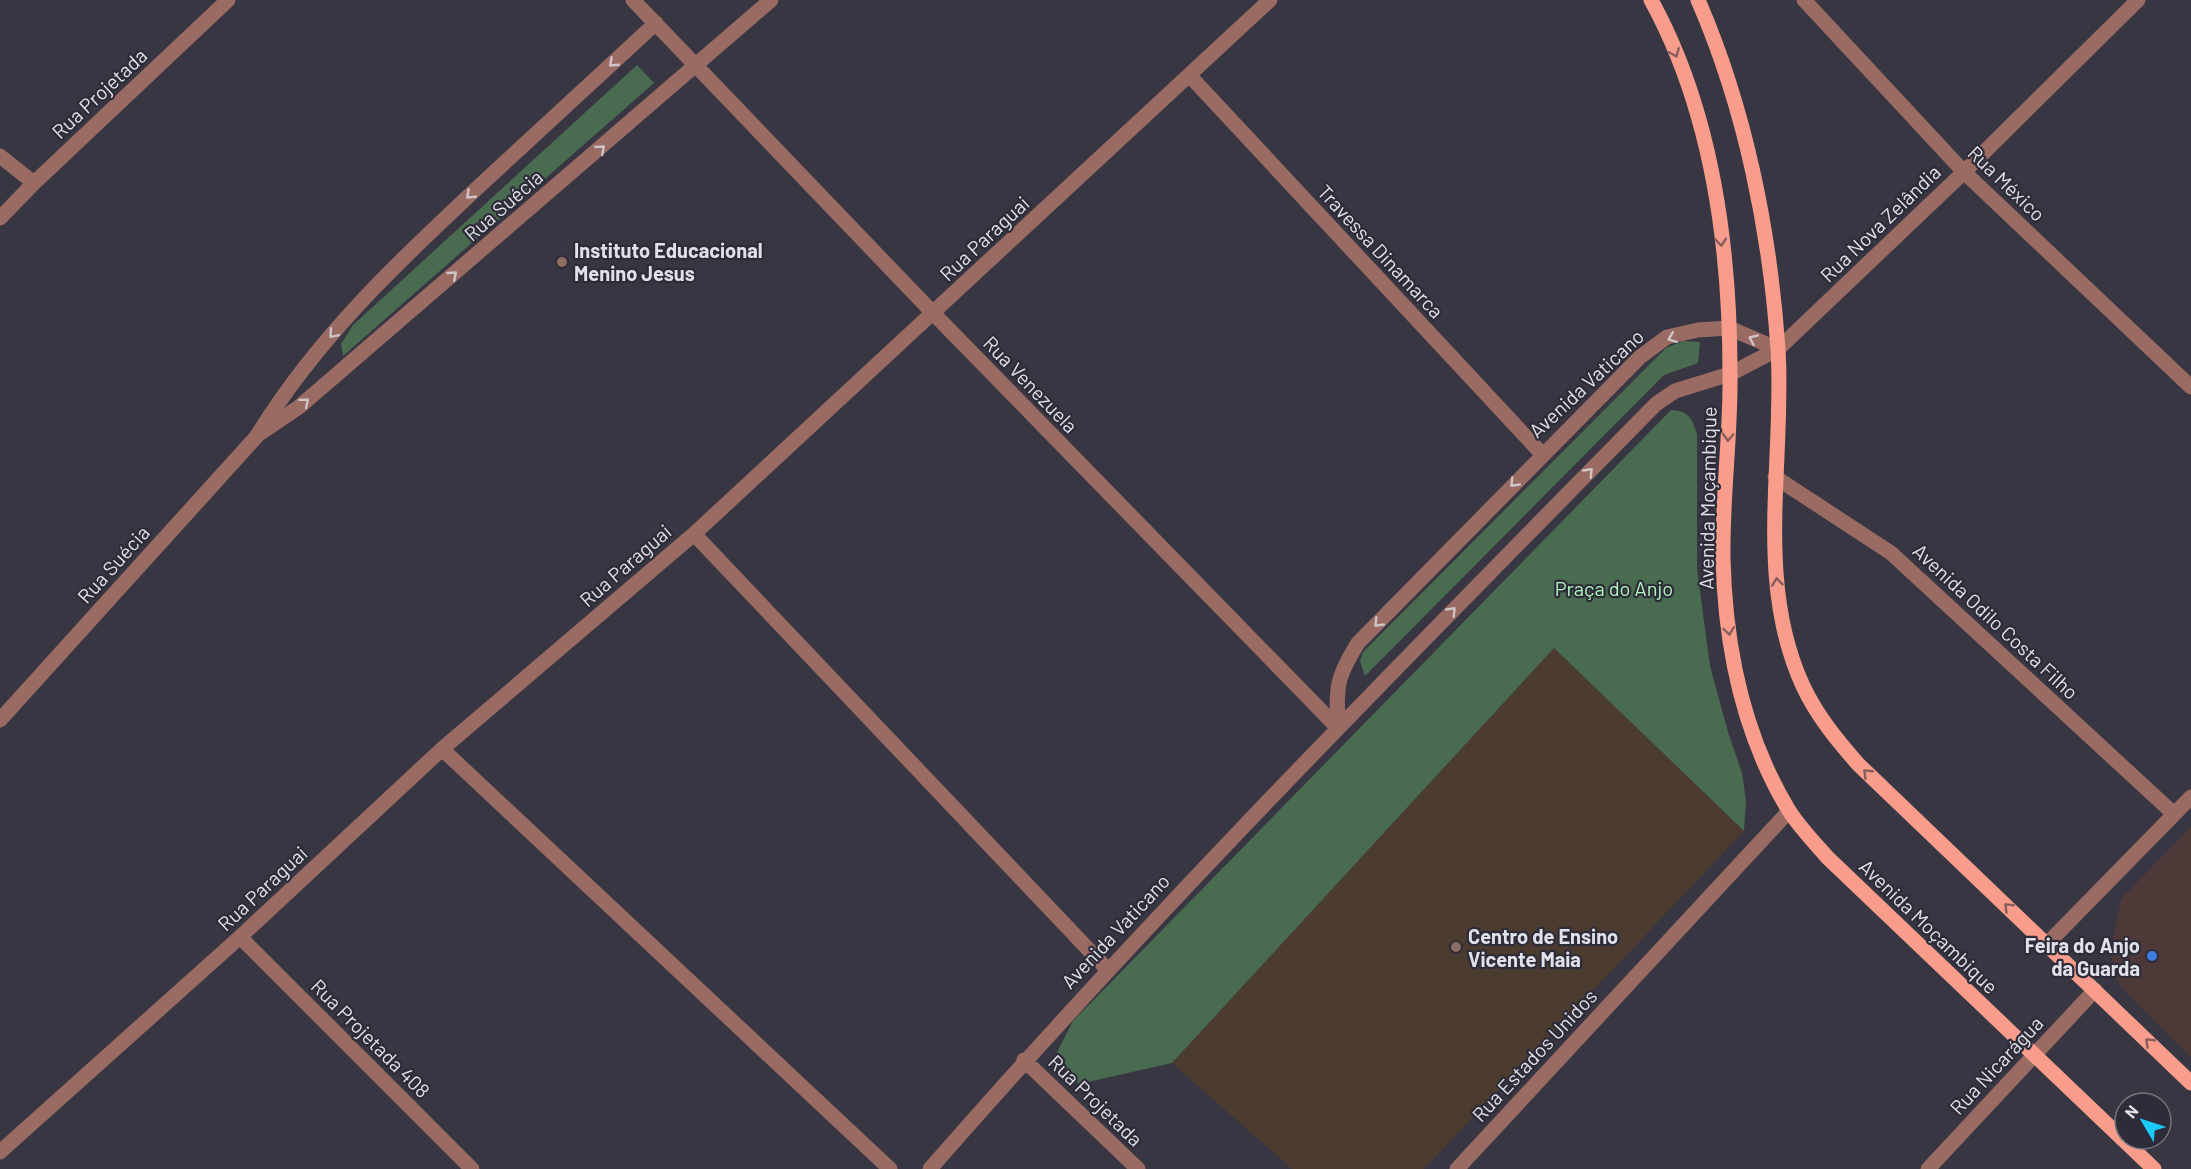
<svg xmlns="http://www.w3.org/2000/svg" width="2191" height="1169" font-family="Barlow,sans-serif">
<rect width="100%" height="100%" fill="#373642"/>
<path fill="#4e3939" d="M2191,827V1057L2126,993L2112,973L2113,940L2121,899Z"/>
<path fill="#4c3c30" d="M1554,648L1744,831L1424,1169H1292L1172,1063Z"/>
<path fill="#496b4f" d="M637,65L654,83L343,356L341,344L353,325Z
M1683,341L1700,342L1698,363L1664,375L1365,676L1360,661L1363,652L1666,348Z
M1671,410C1689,411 1692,418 1697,434V569L1710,666L1728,732L1742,773L1746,801L1744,831L1554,648L1172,1063L1079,1084L1054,1058L1073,1021Z"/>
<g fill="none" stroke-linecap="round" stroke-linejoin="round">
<path stroke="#996b63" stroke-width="15" d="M633,0L933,313L1338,728
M1804,0L1964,172L2191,387
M1190,76L1542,454
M0,156L34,183
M0,218L34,183L228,0
M262,432L299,407L771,0
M1775,477L1891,553L2174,814
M694,534L1107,969
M0,720L257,436C317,337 404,256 488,178C544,126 600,75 656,23
M1338,728C1336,687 1336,678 1358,643L1640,357L1667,337L1698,330L1729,328L1778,349
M442,749L890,1169
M240,937L472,1169
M2047,944L2191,797
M1024,1060L1138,1169
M0,1152L240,937L442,749L694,534L1270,0
M930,1169C1161,904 1409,655 1656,404L1675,391L1730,374L1778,349L1964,172L2138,0
M1457,1169L1789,811
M1928,1169L2095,990"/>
<path stroke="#f89c8b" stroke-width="15" d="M1651,0C1712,111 1730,247 1730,373C1731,434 1722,496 1723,558C1725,644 1743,734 1788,809C1799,827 1815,843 1828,858L2154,1169
M1698,0C1745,108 1770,231 1778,349C1785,461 1754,580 1803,686C1817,716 1837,740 1858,764L2191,1083"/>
</g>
<defs><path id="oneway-chevron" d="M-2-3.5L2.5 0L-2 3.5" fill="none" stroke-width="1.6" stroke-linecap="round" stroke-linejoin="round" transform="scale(1.5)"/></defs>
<g stroke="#885e5d">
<use href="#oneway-chevron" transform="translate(1675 53) rotate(68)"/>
<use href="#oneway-chevron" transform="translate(1721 242) rotate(85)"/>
<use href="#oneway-chevron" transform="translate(1728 437) rotate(92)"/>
<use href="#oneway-chevron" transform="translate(1777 582) rotate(-97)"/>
<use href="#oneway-chevron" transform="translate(1729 631) rotate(81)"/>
<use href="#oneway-chevron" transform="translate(1867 773) rotate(-136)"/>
<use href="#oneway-chevron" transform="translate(2008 907) rotate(-136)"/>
<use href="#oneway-chevron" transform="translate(2149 1042) rotate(-136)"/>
</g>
<g stroke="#cfc4c8">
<use href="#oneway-chevron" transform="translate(613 63) rotate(137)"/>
<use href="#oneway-chevron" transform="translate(601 149) rotate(-41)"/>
<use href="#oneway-chevron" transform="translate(470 195) rotate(137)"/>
<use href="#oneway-chevron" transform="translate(453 275) rotate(-41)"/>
<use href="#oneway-chevron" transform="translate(333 334) rotate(131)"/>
<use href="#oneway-chevron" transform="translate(1672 338) rotate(159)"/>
<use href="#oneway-chevron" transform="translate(1753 339) rotate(-156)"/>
<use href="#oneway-chevron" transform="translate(305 402) rotate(-40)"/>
<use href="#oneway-chevron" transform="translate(1589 472) rotate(-46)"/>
<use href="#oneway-chevron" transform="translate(1514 483) rotate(134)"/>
<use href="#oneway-chevron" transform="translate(1452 611) rotate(-46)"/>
<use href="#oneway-chevron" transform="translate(1378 623) rotate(134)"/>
</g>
<g fill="#8d6e63" stroke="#2d2c38" stroke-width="2">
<circle cx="562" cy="262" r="6"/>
<circle cx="1456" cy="947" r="6"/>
</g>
<circle fill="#3f7fe0" stroke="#2d2c38" stroke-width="2" cx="2152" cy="956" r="6"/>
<g text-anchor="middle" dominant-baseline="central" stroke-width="4.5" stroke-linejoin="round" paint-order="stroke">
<g font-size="20" fill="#e1e1e9" stroke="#2d2c38">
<text transform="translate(99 93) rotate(-43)">Rua Projetada</text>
<text transform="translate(2007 183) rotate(44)">Rua México</text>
<text transform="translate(503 205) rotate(-41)">Rua Suécia</text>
<text transform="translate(1880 223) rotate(-44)">Rua Nova Zelândia</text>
<text transform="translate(984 238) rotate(-43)">Rua Paraguai</text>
<text transform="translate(1381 251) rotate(47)">Travessa Dinamarca</text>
<text transform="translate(1586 383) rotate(-43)">Avenida Vaticano</text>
<text transform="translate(1031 384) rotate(46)">Rua Venezuela</text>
<text transform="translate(1707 498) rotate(-89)">Avenida Moçambique</text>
<text transform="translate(113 564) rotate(-48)">Rua Suécia</text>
<text transform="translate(625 565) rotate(-41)">Rua Paraguai</text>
<text transform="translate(1996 621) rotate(43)">Avenida Odilo Costa Filho</text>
<text transform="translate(262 888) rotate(-43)">Rua Paraguai</text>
<text transform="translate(1929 926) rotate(44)">Avenida Moçambique</text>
<text transform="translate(1115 931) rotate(-47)">Avenida Vaticano</text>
<text transform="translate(371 1038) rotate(45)">Rua Projetada 408</text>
<text transform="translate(1534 1055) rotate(-47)">Rua Estados Unidos</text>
<text transform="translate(1996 1065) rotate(-47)">Rua Nicarágua</text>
<text transform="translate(1096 1100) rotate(44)">Rua Projetada</text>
</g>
<g font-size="20" font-weight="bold" fill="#e1e1e9" stroke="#2d2c38" text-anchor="start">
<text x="574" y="250">Instituto Educacional<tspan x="574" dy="23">Menino Jesus</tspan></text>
<text x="1468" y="936">Centro de Ensino<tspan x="1468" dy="23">Vicente Maia</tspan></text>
<text x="2140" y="945" text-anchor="end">Feira do Anjo<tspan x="2140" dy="23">da Guarda</tspan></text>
</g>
<g font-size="20" fill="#b1f8be" stroke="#2d2c38">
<text x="1614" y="588">Praça do Anjo</text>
</g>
</g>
<g transform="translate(2143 1121) rotate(309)"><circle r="28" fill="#2d2c38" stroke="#75747f" stroke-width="1.5"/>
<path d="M0-4.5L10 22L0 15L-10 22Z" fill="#1acafc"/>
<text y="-9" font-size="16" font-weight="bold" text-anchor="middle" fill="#e1e1e9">N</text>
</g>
</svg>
